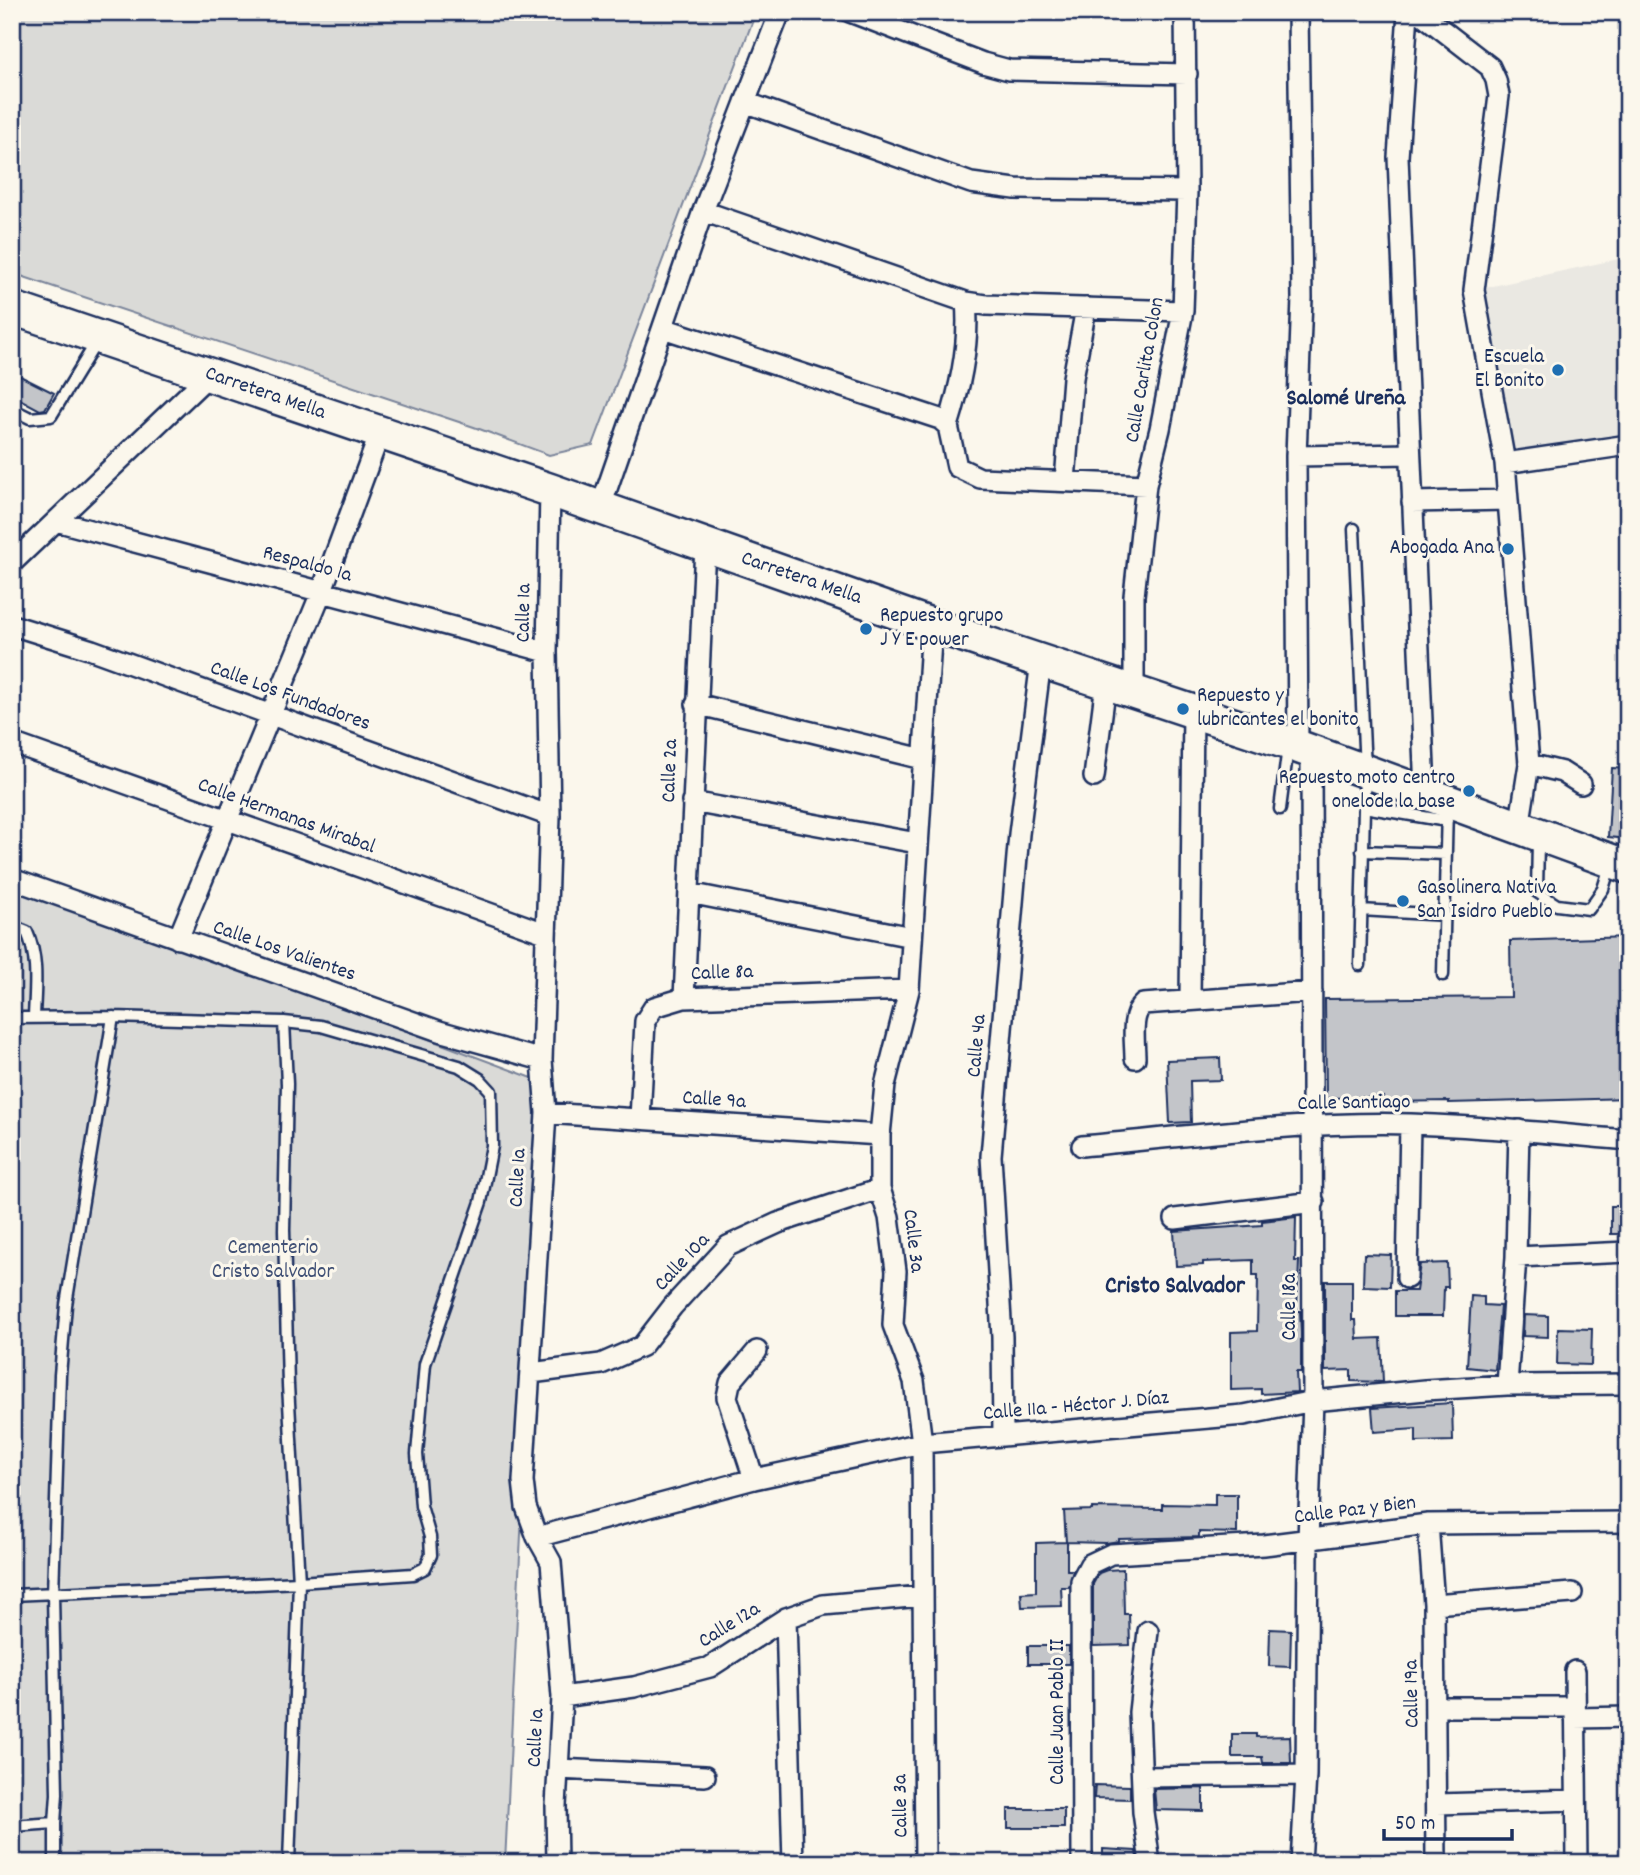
<svg xmlns="http://www.w3.org/2000/svg" width="1640" height="1875" font-family="Dekko,sans-serif">
<rect width="100%" height="100%" fill="#fbf7ec"/>
<filter id="ink" filterUnits="userSpaceOnUse"><feTurbulence type="fractalNoise" baseFrequency=".0143" numOctaves="2"/><feDisplacementMap in="SourceGraphic" scale="14" xChannelSelector="R" yChannelSelector="G"/><feConvolveMatrix kernelMatrix="1 2 1 2 8 2 1 2 1" color-interpolation-filters="sRGB"/></filter>
<g filter="url(#ink)">
<path fill="#eae8e2" d="M1628,257V450L1505,463L1474,290Z"/>
<path fill="#dadad7" stroke="#7a849a" stroke-width="2" d="M12,12H756L593,445L549,455L474,427L12,273Z
M12,883L543,1082L505,1863H12Z"/>
<path fill="#c3c5c9" stroke="#1b2f5e" stroke-width="2" d="M12,372L54,393L45,409L40,410L12,395Z
M1612,768L1628,769V839L1608,837Z
M1628,937V1098L1449,1103V1101L1383,1102V1097L1326,1098L1325,999L1511,997L1510,941Z
M1220,1058L1221,1080L1190,1081L1191,1122L1170,1123L1167,1060Z
M1611,1206H1628V1234H1611Z
M1296,1217L1295,1261H1299L1297,1311H1300L1301,1333V1372H1296L1297,1392L1261,1394V1389L1231,1390V1332L1257,1331L1258,1275H1253V1260L1203,1262V1265L1176,1266L1174,1231L1262,1225V1221Z
M1364,1254L1391,1255L1390,1287L1363,1286Z
M1447,1263L1448,1287H1444L1443,1316H1395V1291H1416L1420,1264Z
M1325,1281H1352V1320H1356L1357,1339L1381,1338L1383,1382L1351,1381V1370L1325,1371Z
M1471,1296L1484,1297V1305L1500,1306L1495,1370L1467,1367Z
M1524,1315L1548,1316V1337L1523,1336Z
M1558,1328L1592,1329L1591,1365L1557,1364Z
M1452,1403L1453,1441L1416,1442V1429L1374,1432L1372,1408Z
M1215,1494H1237V1533L1199,1532V1537L1119,1539V1541L1106,1543L1067,1542V1570H1073L1069,1587H1061L1062,1606L1022,1607L1021,1593L1036,1592V1543L1066,1542L1064,1511L1092,1510V1508L1162,1509V1504L1215,1505Z
M1123,1569L1124,1614H1129L1130,1645L1093,1646V1584L1099,1573L1107,1570Z
M1270,1629L1291,1630L1290,1667L1269,1666Z
M1028,1646H1069V1664H1028Z
M1232,1734H1256V1737L1290,1736L1291,1763H1263L1262,1757H1232Z
M1095,1785L1130,1786V1799L1094,1798Z
M1203,1788V1811L1156,1810L1154,1789Z
M1008,1809H1064V1828H1008Z
M1103,1849L1136,1851L1138,1863H1103Z"/>
<g fill="none" stroke-linecap="round" stroke-linejoin="round">
<defs>
<path id="lane" d="M12,409L30,418L51,416L97,341
M1354,529L1365,770L1360,965
M1364,807L1447,821
M1280,809L1288,747
M1538,840L1537,892L1557,905L1589,909L1603,889L1610,866
M1362,851L1446,854
M1361,910L1445,915
M12,926L27,932C39,959 35,988 34,1017
M1443,975L1447,807
M12,1018L113,1017L284,1022L321,1026L459,1066L480,1079L491,1091L492,1146L481,1202L425,1364L417,1454L421,1506L430,1537L431,1555L425,1568L413,1574L299,1582L12,1595
M284,1022L287,1084L284,1230L288,1385L299,1582L289,1863
M55,1823V1863
M12,1826L55,1823L57,1794L53,1594L60,1375L66,1305L113,1017"/>
<path id="street" d="M850,12L983,63L1009,70L1187,74
M1408,12L1398,157L1425,791
M1419,12L1490,67L1496,80L1499,96L1474,290L1505,463L1508,500L1529,764L1519,828
M745,102L971,183L1015,189L1187,191
M703,211L966,302L986,305L1183,311
M663,328L940,419L948,426L957,467L980,478L1146,485
M948,426C960,388 970,342 966,302
M1296,456L1410,454
M1505,463L1628,445
M1065,481L1073,378L1086,308
M550,490L547,652L550,816L542,1060L546,1113L523,1481L526,1507L537,1537L551,1562L562,1697L556,1806L557,1863
M1412,502L1508,500
M600,509L703,211L780,12
M56,521L547,652
M12,563L208,376
M12,625L92,650L550,816
M1134,692V596L1146,485L1160,429L1183,311L1187,191L1185,12
M696,704L923,759
M12,743L545,933
M1298,747L1296,456L1302,298L1298,12
M1529,764L1562,772L1581,784
M1094,777L1106,683
M692,802L917,843
M12,879L439,1031L542,1060
M689,893L912,937
M178,939L321,593L380,433
M684,998L705,546
M1190,1000L1193,710
M1135,1058C1135,1042 1130,1015 1143,1004L1312,992
M546,1113L880,1135
M640,1119L645,1021L654,1007L684,998L909,990
M1082,1146C1191,1136 1301,1121 1411,1124C1483,1126 1556,1134 1628,1140
M1175,1219L1314,1202
M1516,1257L1628,1252
M1407,1278L1410,1124
M531,1373L601,1364L642,1346L673,1306L728,1246L778,1223L880,1189
M1507,1385L1516,1257L1519,1130
M1003,1436L1002,1337L991,1156L1019,834L1041,661
M754,1479L727,1397L730,1383L757,1351
M1428,1524L1434,1604L1436,1863
M537,1537L754,1479L922,1443L1244,1415L1313,1401L1425,1390L1507,1385L1628,1384
M1434,1604L1572,1593
M786,1618L793,1863
M1148,1631L1139,1712L1143,1812L1150,1863
M1575,1671L1577,1863
M562,1697L634,1687L710,1667L786,1618L823,1605L921,1596
M1436,1707H1575
M1575,1718L1628,1717
M558,1769L705,1776
M1142,1777L1306,1775
M1437,1804L1576,1800
M925,1863L922,1443L914,1381L893,1325L896,1271L889,1217L880,1189V1135L885,1085L909,990L932,625
M1082,1863L1081,1581L1090,1564L1111,1554L1264,1545L1428,1524L1628,1522
M1301,1863L1306,1775L1308,1540L1313,1401L1311,751"/>
<path id="primary" d="M12,308L550,490L932,625L1288,743L1628,867"/>
</defs>
<use href="#lane" stroke="#1b2f5e" stroke-width="15"/>
<use href="#street" stroke="#1b2f5e" stroke-width="24"/>
<use href="#primary" stroke="#1b2f5e" stroke-width="37"/>
<use href="#lane" stroke="#fbf7ec" stroke-width="10"/>
<use href="#street" stroke="#fbf7ec" stroke-width="19"/>
<use href="#primary" stroke="#fbf7ec" stroke-width="32"/>
</g>
</g>
<g fill="#1f6fb2" stroke="#fbf7ec" stroke-width="2.5">
<circle cx="1558" cy="370" r="7"/>
<circle cx="1508" cy="549" r="7"/>
<circle cx="866" cy="629" r="7"/>
<circle cx="1183" cy="709" r="7"/>
<circle cx="1469" cy="791" r="7"/>
<circle cx="1403" cy="901" r="7"/>
</g>
<g text-anchor="middle" dominant-baseline="central" stroke-width="6" stroke-linejoin="round" paint-order="stroke">
<g font-size="21" fill="#1b2f5e" stroke="#fbf7ec" text-anchor="end">
<text x="1544" y="358">Escuela<tspan x="1544" dy="24">El Bonito</tspan></text>
<text x="1494" y="549">Abogada Ana</text>
<text x="880" y="617" text-anchor="start">Repuesto grupo<tspan x="880" dy="24">J Y E power</tspan></text>
<text x="1197" y="697" text-anchor="start">Repuesto y<tspan x="1197" dy="24">lubricantes el bonito</tspan></text>
<text x="1455" y="779">Repuesto moto centro<tspan x="1455" dy="24">onelode la base</tspan></text>
<text x="1417" y="889" text-anchor="start">Gasolinera Nativa<tspan x="1417" dy="24">San Isidro Pueblo</tspan></text>
</g>
<g font-size="21" fill="#1b2f5e" stroke="#fbf7ec">
<text transform="translate(1146 370) rotate(-80)">Calle Carlita Colon</text>
<text transform="translate(265 394) rotate(19)">Carretera Mella</text>
<text transform="translate(307 565) rotate(15)">Respaldo 1a</text>
<text transform="translate(801 579) rotate(19)">Carretera Mella</text>
<text transform="translate(525 613) rotate(-89)">Calle 1a</text>
<text transform="translate(290 697) rotate(20)">Calle Los Fundadores</text>
<text transform="translate(671 771) rotate(-88)">Calle 2a</text>
<text transform="translate(286 817) rotate(20)">Calle Hermanas Mirabal</text>
<text transform="translate(284 952) rotate(19)">Calle Los Valientes</text>
<text transform="translate(722 974) rotate(-2)">Calle 8a</text>
<text transform="translate(978 1046) rotate(-85)">Calle 4a</text>
<text transform="translate(714 1101) rotate(4)">Calle 9a</text>
<text transform="translate(1354 1104) rotate(-1)">Calle Santiago</text>
<text transform="translate(519 1178) rotate(-87)">Calle 1a</text>
<text transform="translate(912 1241) rotate(83)">Calle 3a</text>
<text transform="translate(683 1263) rotate(-47)">Calle 10a</text>
<text transform="translate(1291 1307) rotate(-90)">Calle 18a</text>
<text transform="translate(1076 1407) rotate(-5)">Calle 11a - Héctor J. Díaz</text>
<text transform="translate(1355 1511) rotate(-7)">Calle Paz y Bien</text>
<text transform="translate(730 1626) rotate(-32)">Calle 12a</text>
<text transform="translate(1413 1694) rotate(-91)">Calle 19a</text>
<text transform="translate(1059 1712) rotate(-90)">Calle Juan Pablo II</text>
<text transform="translate(537 1738) rotate(-87)">Calle 1a</text>
<text transform="translate(902 1806) rotate(-91)">Calle 3a</text>
</g>
<g font-size="21" fill="#415176" stroke="#fbf7ec">
<text x="273" y="1249">Cementerio<tspan x="273" dy="24">Cristo Salvador</tspan></text>
</g>
<g font-size="23" font-weight="bold" fill="#1b2f5e" stroke="#fbf7ec">
<text x="1346" y="399">Salomé Ureña</text>
</g>
<g font-size="24" font-weight="bold" fill="#1b2f5e" stroke="#fbf7ec">
<text x="1175" y="1287">Cristo Salvador</text>
</g>
</g>
<rect width="1640" height="1875" fill="none" stroke="#fbf7ec" stroke-width="42"/>
<rect x="21" y="21" width="1598" height="1833" fill="none" stroke="#1b2f5e" stroke-width="2.5" filter="url(#ink)"/>
<path d="M1384 1829v10h128v-10" fill="none" stroke="#1b2f5e" stroke-width="3.5"/>
<text x="1395" y="1829" font-size="21" fill="#1b2f5e" stroke="#fbf7ec" stroke-width="5" paint-order="stroke">50 m</text>
</svg>
